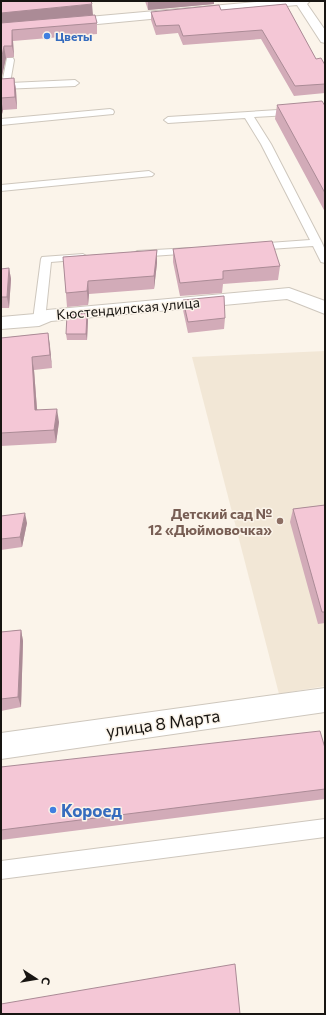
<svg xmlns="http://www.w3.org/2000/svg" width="326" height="1015" font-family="Commissioner,sans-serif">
<rect width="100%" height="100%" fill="#fbf4ea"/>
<path fill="#f2e7d6" d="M325,351V686L279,694L192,357Z"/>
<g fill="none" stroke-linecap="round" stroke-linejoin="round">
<defs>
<path id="lane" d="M7,58H13L14,60L10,83L75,80L79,83L75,86L1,89Z
M325,107V113L254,117L271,144L322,243L325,250V263L321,262L313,246L255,250L250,247L255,244L310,240L261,144L245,118L168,123L164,120L168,117Z
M110,109L113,110L114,112L113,114L1,125V119Z
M149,171L154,174L152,176L1,191V185Z
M191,248L195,249L196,251L195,253L137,257L132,254L137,251Z
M83,254L88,257L87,259L51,262L45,320L43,323H35L33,320L41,259L42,257Z
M325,819V837L1,879V861Z"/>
<path id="street" d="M289,288L325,301V314L287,299L51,321L39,326L1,329V317L35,314L47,310Z"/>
<path id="secondary" d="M267,1H310L307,4L325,30V43L321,42L297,5L66,27L62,26L60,23L62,20L66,19Z
M325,688V712L1,759V733Z"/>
</defs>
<use href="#lane" stroke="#cec7bd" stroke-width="2"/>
<use href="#street" stroke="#cec7bd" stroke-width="2"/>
<use href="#secondary" stroke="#cec7bd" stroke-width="2"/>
<use href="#lane" fill="#fff" fill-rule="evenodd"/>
<use href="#street" fill="#fff" fill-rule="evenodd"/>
<use href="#secondary" fill="#fff" fill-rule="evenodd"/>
</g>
<path fill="#d2abb8" d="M1,1L93,15L97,23V34L13,41L14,57L6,58L1,79L14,78L16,90L17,109L3,110L1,118Z
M145,1H214V4L148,10Z
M286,4L316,59L325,65V93L294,96L261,39L183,45L178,33L156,35L151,20V12L221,10Z
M277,105L325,106V212L275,119Z
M173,249L280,266L278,280L223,284L222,293L180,296L173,262Z
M157,250V263L154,289L89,294L88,305L67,307L63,257Z
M9,268L11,279L9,308H1V269Z
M183,300L225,318L224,329L188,333L183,310Z
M87,313L88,319L87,340H67L66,334Z
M48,333L52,368L34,370L37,409L59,422L56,443L1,446V338Z
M325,505V623L318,624L290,522L293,509Z
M1,516L27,523L22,547L1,550Z
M21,630L23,641L21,707L1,711V632Z
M325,748V799L1,840V767Z"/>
<path fill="#ab8b96" d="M148,1H214V4L148,10Z
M92,4L93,15L1,24V13Z
M12,30L13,41L14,57L12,46Z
M4,46L6,58L1,81V61Z
M14,78L16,90L17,109L15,97Z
M1,98L3,110L1,118Z
M1,206L2,212L1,219Z
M157,250V263L154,289V276Z
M9,268L11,279L9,308L7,297Z
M88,281L89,294L88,305L87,291Z
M87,313L88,319L87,340L86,334Z
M48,333L50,346L52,368L50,355Z
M32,357L34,370L38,423L35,410Z
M57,409L59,422L56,443L54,430Z
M25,513L27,523L22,547L20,537Z
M21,630L23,641L21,707L18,697Z"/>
<path fill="#f4c7d6" stroke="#ab8b96" d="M1,1H91L92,4L1,13Z
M286,4L316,59L321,58L325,65V84L295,86L262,30L183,36L179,25L156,26L151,12L219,5L221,10Z
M95,15L97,23L12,30V46H4L1,61V23Z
M14,78L15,97L1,98V79Z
M322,101L325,106V193L277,105Z
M272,241L280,266L223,271V279L180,283L173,249Z
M157,250L154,276L88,281L87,291L66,293L63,257Z
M9,268L7,297H1V269Z
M224,296L225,318L188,322L183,300Z
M87,313L86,334H66L67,315Z
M48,333L50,355L32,357L35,410L57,409L54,430L1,433V338Z
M325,505V612H322L293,509Z
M25,513L20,537L1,539V516Z
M21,630L18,697L1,699V632Z
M320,731L325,748V789L1,830V767Z
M235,964L240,1014H1V1004Z"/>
<g fill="#3f7fe0" stroke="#fbf4ea" stroke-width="1.5">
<circle cx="47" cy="36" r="4"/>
<circle cx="53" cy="810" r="4"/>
</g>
<circle fill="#8d6e63" stroke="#fbf4ea" stroke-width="1.5" cx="280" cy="521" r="4"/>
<g text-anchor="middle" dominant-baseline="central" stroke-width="3" stroke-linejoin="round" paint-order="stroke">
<g font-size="12" font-weight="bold" fill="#366cbe" stroke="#fbf4ea" text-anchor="start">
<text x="55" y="36">Цветы</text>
</g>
<g font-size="14" fill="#181512" stroke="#fbf4ea">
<text transform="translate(128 308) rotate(-5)">Кюстендилская улица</text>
</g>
<g font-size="14" font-weight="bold" fill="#785e54" stroke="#fbf4ea" text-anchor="end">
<text x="272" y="513">Детский сад №<tspan x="272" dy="16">12 «Дюймовочка»</tspan></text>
</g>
<g font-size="17" fill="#181512" stroke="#fbf4ea">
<text transform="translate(163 723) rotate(-8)">улица 8 Марта</text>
</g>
<g font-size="17" font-weight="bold" fill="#366cbe" stroke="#fbf4ea" text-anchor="start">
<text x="61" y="810">Короед</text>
</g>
</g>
<rect width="326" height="1015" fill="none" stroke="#181512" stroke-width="4"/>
<g transform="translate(36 979) rotate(102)" stroke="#fbf4ea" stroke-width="3" paint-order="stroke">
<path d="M0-3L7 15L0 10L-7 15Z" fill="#181512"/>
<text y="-6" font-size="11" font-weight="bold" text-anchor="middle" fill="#181512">С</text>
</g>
</svg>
